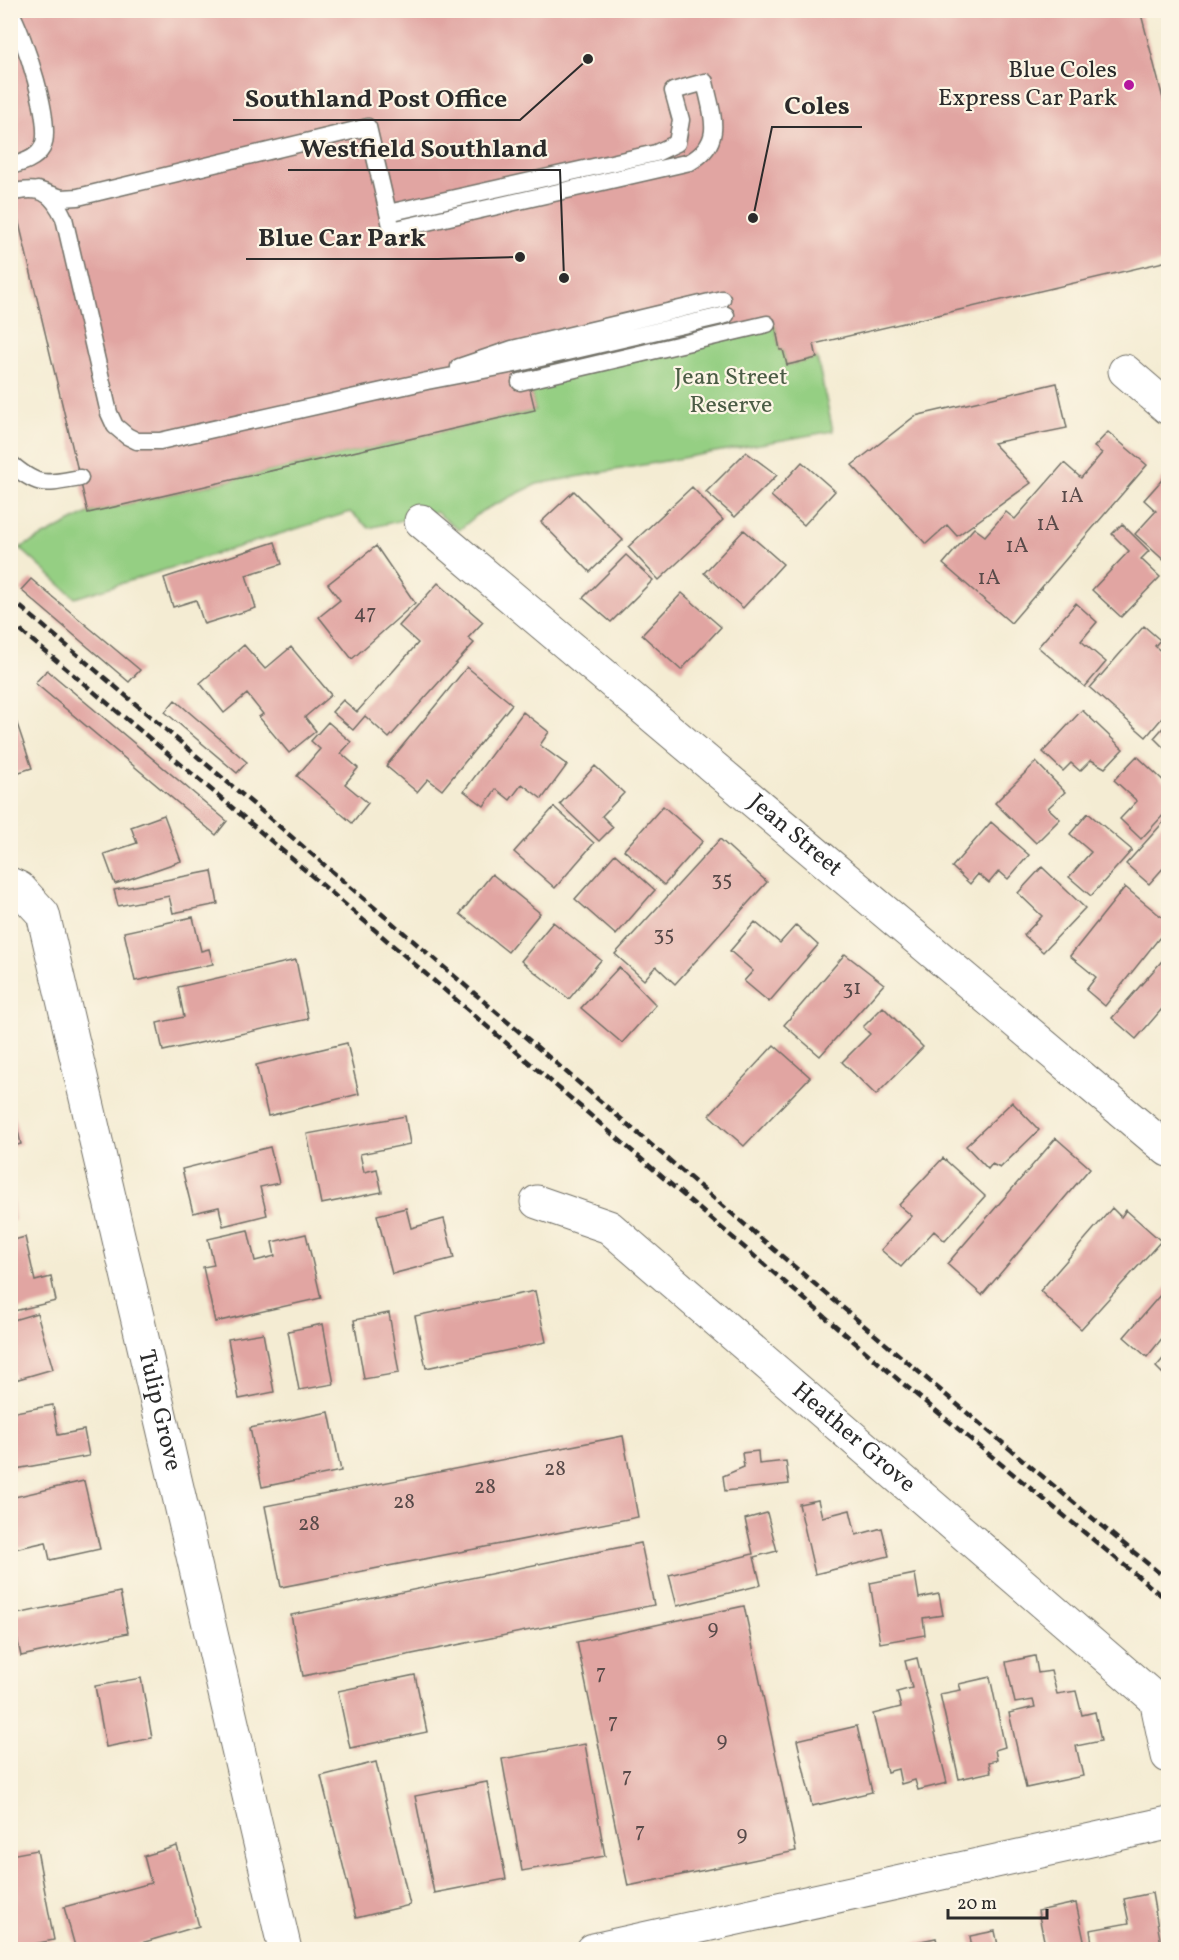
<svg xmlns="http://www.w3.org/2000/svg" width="1179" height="1960" font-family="Vollkorn,serif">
<rect width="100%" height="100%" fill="#fcf5e5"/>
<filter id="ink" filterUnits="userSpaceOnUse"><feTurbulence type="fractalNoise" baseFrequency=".0167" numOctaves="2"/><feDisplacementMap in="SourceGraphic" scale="12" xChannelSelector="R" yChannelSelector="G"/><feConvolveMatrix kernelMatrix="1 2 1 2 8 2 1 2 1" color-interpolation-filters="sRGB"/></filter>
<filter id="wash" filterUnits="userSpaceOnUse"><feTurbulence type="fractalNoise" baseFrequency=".008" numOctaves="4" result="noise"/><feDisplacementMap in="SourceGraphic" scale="24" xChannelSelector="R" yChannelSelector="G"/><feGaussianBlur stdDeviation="1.35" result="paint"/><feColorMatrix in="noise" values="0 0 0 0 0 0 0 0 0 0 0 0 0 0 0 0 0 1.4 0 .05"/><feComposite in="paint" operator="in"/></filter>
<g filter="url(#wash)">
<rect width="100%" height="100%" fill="#f4ecd3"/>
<path fill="#95cf83" stroke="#607d57" stroke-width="1.5" d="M775,324L780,350H783L787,365L817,358L833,431L537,484L482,511L459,530L436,512L369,528L350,512L75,598L20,548L88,513L535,410L528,381Z"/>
<g id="blocks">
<path fill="#e1a5a2" d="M10,10H1140L1168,118V261L814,344L817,358L787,365L783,350H780L775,324L528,381L535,410L88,513L10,185Z
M1057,383L1067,428L993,443L1031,483L957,536L947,525L926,544L852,465L915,416Z
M1108,432L1147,465L1011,623L943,564L974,528L985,536L1006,512L1015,519L1064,463L1081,478L1102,453L1094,447Z
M746,452L777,475L735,517L706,492Z
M802,462L835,491L804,525L771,496Z
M1168,473V564L1135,534L1156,511L1144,500Z
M692,487L723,520L659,580L628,547Z
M574,491L623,540L590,572L541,522Z
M1122,524L1149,551L1141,559L1160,577L1121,617L1092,590L1129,551L1112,534Z
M744,530L783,564L743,608L704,573Z
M275,542L282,564L246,575L256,608L204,624L196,600L173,607L164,578Z
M376,546L415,603L352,659L319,617L340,600L328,584Z
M626,555L653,580L611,622L583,598Z
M31,579L140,670L129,682L21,590Z
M438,583L483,622L468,638L474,643L389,738L365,716L353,730L332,712L343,700L357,712L418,643L399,626Z
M682,593L721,627L681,670L642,635Z
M1076,603L1097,622L1081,641L1106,662L1085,687L1038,647Z
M1144,626L1160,640L1155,646L1168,658V711L1146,737L1090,688Z
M244,645L265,669L291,647L331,695L305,717L316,731L289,753L259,717L263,714L247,694L224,713L200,683Z
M467,667L512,704L442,790L428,779L417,792L386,766Z
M47,670L227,821L216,835L35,683Z
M175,700L247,762L237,773L165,712Z
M10,703L32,768L10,775Z
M1082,710L1123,749L1105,768L1091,760L1080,771L1071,763L1063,771L1043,752Z
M523,712L549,732L540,745L567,765L542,799L522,784L510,800L496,789L484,806L464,791Z
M328,722L351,742L341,753L358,768L345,784L368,803L352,823L297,776L320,749L311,741Z
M1168,722V752L1154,738Z
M1137,756L1168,785V810L1141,839L1120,819L1137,801L1114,780Z
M1036,762L1065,792L1048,808L1060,819L1036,843L995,803Z
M595,766L624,793L602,816L613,827L599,841L560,804Z
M663,806L703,841L664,885L624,850Z
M554,807L594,843L555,888L514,852Z
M1088,813L1132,850L1091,896L1069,877L1091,852L1070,834Z
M164,815L181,861L115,884L104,854L137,843L131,827Z
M1168,817V868L1166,865L1149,884L1126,864Z
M991,822L1029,855L1008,879L999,871L989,883L978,874L970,884L952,867Z
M720,839L767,882L675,984L656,966L644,980L615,954Z
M615,854L655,890L616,935L575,899Z
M1042,867L1085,908L1043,952L1024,935L1042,916L1018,893Z
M212,871L218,904L173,913L169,896L118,906L114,890Z
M492,874L540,913L508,952L460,914Z
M1125,887L1168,922V927L1105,1006L1086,990L1096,977L1070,956Z
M193,917L201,951L209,949L213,964L135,981L124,932Z
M553,922L601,960L569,999L521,961Z
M755,922L780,943L796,925L818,945L769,1002L744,981L753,971L730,951Z
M845,954L884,984L820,1056L784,1025Z
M1168,954V968L1164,973L1168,977V1002L1136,1039L1112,1018Z
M296,960L308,1019L163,1051L157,1023L184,1017L178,987Z
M619,967L656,1005L622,1043L581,1008Z
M883,1007L923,1047L876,1095L842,1062L870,1034L863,1027Z
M347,1043L359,1094L268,1116L256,1065Z
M774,1045L810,1077L744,1146L709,1115Z
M10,1098L21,1144L10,1147Z
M1012,1102L1039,1130L1000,1168L992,1164L988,1169L966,1146Z
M405,1116L410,1144L360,1154L364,1172L377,1169L382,1192L321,1204L307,1134Z
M1056,1138L1090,1168L982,1295L947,1264Z
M270,1147L279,1183L260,1187L267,1215L223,1226L219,1207L193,1213L182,1169Z
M943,1158L985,1196L945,1241L934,1231L901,1267L881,1250L912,1216L899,1205Z
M10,1179H12L15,1221H10Z
M406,1208L411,1228L444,1219L454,1258L392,1274L377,1215Z
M1112,1208L1121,1217L1126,1210L1161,1241L1081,1329L1040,1291Z
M248,1230L255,1261L275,1256L272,1242L306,1234L321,1298L215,1322L203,1267L214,1265L208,1239Z
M25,1237L35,1281L51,1277L56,1301L10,1312V1241Z
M1168,1286V1331L1147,1357L1124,1337Z
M535,1291L546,1342L426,1368L415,1316Z
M37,1313L53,1369L15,1380L10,1363V1321Z
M389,1313L399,1373L364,1379L354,1320Z
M323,1324L334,1384L299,1390L288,1331Z
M263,1333L274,1392L239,1399L228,1339Z
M1168,1353V1379L1156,1367Z
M53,1405L58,1435L84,1430L89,1456L10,1470V1413Z
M329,1412L341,1471L262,1487L250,1428Z
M623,1436L638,1517L281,1587L265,1506Z
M758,1451L759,1464L786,1461L789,1484L725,1491L723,1476L744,1467L742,1453Z
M84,1481L100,1549L50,1560L46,1542L10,1550V1498Z
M818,1500L822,1517L850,1510L856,1535L882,1528L889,1556L815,1574L799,1504Z
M767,1513L777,1551L754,1557L761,1585L677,1606L669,1575L753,1554L745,1519Z
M641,1543L654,1605L303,1676L291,1615Z
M915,1574L919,1598L939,1594L943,1615L923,1618L925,1635L880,1643L870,1583Z
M120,1592L128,1633L21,1656L12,1615Z
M744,1606L796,1851L628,1886L577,1642Z
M1035,1656L1038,1673L1051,1671L1057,1694L1076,1691L1082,1715L1095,1712L1101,1741L1076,1746L1083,1776L1026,1788L1009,1713L1035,1707L1033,1700L1015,1703L1006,1662Z
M917,1658L947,1783L918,1790L915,1780L901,1784L898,1769L887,1772L873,1714L901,1707L897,1692L912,1688L905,1661Z
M415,1675L427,1732L350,1748L338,1691Z
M990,1677L1005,1747L995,1750L997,1760L989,1762L991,1772L959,1779L940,1694L961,1690L959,1684Z
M141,1678L152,1738L106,1747L95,1686Z
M857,1726L872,1792L812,1806L797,1740Z
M585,1744L605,1856L522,1871L502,1759Z
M376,1762L410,1905L356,1918L321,1776Z
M487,1782L506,1879L434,1893L415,1796Z
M177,1846L199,1926L118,1950H76L64,1907L151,1883L144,1856Z
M37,1850L54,1940L14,1948L10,1931V1855Z
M1152,1893L1162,1950H1093L1090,1930L1129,1923L1124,1899Z
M1076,1903L1086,1950H1046L1038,1911Z
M1168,1914V1943L1161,1916Z
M995,1931L999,1950H972L970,1936Z
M936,1938L939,1950H887V1948Z"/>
</g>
</g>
<g filter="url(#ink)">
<use href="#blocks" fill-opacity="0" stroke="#716f66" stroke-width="1.5"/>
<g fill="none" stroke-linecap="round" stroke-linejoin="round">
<defs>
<path id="service" d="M10,11C23,33 55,127 42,148C36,159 22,163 10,166
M38,190L62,198L78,197L368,127L392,230L690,162C725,142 712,115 705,82L673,91L681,120L677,143L656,153L388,213
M10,193C39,186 51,190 64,218L109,413L115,426L127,436L137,441H160L427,381L515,364L726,315
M459,367L512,349L722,299
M520,382L767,324
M10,463C39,488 45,484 80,478"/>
<g id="minor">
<path d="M1125,371L1168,408"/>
<path id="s1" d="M421,521L1168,1150"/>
<path id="s2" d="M10,884L19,888L43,914L285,1950"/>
<path id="s3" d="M537,1202L609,1227L1168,1710"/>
<path d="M1156,1699L1168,1756"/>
<path d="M593,1950L1168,1823"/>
</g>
</defs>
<use href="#service" stroke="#716f66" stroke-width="19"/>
<use href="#minor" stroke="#716f66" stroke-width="35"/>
<use href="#service" stroke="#fff" stroke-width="16"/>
<use href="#minor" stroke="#fff" stroke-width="33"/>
<path stroke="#2b2b2b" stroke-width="4.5" stroke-dasharray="9 4.5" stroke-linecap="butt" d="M10,598C285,829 555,1064 829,1296C942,1391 1053,1487 1168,1580
M10,622L220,797L901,1382L1168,1601"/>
</g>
</g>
<circle fill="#b5179e" stroke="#fcf5e5" stroke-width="2" cx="1129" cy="85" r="6"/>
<g text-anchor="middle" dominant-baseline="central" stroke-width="4.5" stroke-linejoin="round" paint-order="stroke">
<g font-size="21" fill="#584a49">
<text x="1072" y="496">1A</text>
<text x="1048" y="524">1A</text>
<text x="1017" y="546">1A</text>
<text x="989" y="578">1A</text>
<text x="365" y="613">47</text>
<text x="722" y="879">35</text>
<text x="664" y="934">35</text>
<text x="852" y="988">31</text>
<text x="555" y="1469">28</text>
<text x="485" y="1487">28</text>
<text x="404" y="1502">28</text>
<text x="309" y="1524">28</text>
<text x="713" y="1628">9</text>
<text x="601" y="1673">7</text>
<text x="613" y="1722">7</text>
<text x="722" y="1740">9</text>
<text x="627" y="1776">7</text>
<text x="640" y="1831">7</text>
<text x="742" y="1834">9</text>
</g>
<g font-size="24" fill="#2b2b2b" stroke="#fcf5e5" text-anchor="end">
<text x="1117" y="71">Blue Coles<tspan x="1117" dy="28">Express Car Park</tspan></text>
</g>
<g font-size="24" fill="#4b5c45" stroke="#fcf5e5">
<text x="731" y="378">Jean Street<tspan x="731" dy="28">Reserve</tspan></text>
</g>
<g font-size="24" fill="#2b2b2b" stroke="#fcf5e5">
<text stroke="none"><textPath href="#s1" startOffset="489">Jean Street</textPath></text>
<text stroke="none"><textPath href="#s2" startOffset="555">Tulip Grove</textPath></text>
<text stroke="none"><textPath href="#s3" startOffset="399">Heather Grove</textPath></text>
</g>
</g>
<path fill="none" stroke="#2b2b2b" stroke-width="2" d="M588 59L520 120H233M753 218L772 127H862M564 278L560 170H288M520 257L438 259H246"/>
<g fill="#2b2b2b" stroke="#fcf5e5" stroke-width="2">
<circle cx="588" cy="59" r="6"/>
<circle cx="753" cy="218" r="6"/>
<circle cx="564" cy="278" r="6"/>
<circle cx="520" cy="257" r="6"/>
</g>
<g font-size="26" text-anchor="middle" font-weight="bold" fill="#2b2b2b" stroke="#fcf5e5" stroke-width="4.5" stroke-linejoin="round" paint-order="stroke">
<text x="376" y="107">Southland Post Office</text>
<text x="817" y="114">Coles</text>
<text x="424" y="157">Westfield Southland</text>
<text x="342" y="246">Blue Car Park</text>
</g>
<rect width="1179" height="1960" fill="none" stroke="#fcf5e5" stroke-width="36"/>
<path d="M948 1909v9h99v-9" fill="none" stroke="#2b2b2b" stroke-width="3"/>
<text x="957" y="1909" font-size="18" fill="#2b2b2b" stroke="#fcf5e5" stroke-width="4.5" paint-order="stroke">20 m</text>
</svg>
